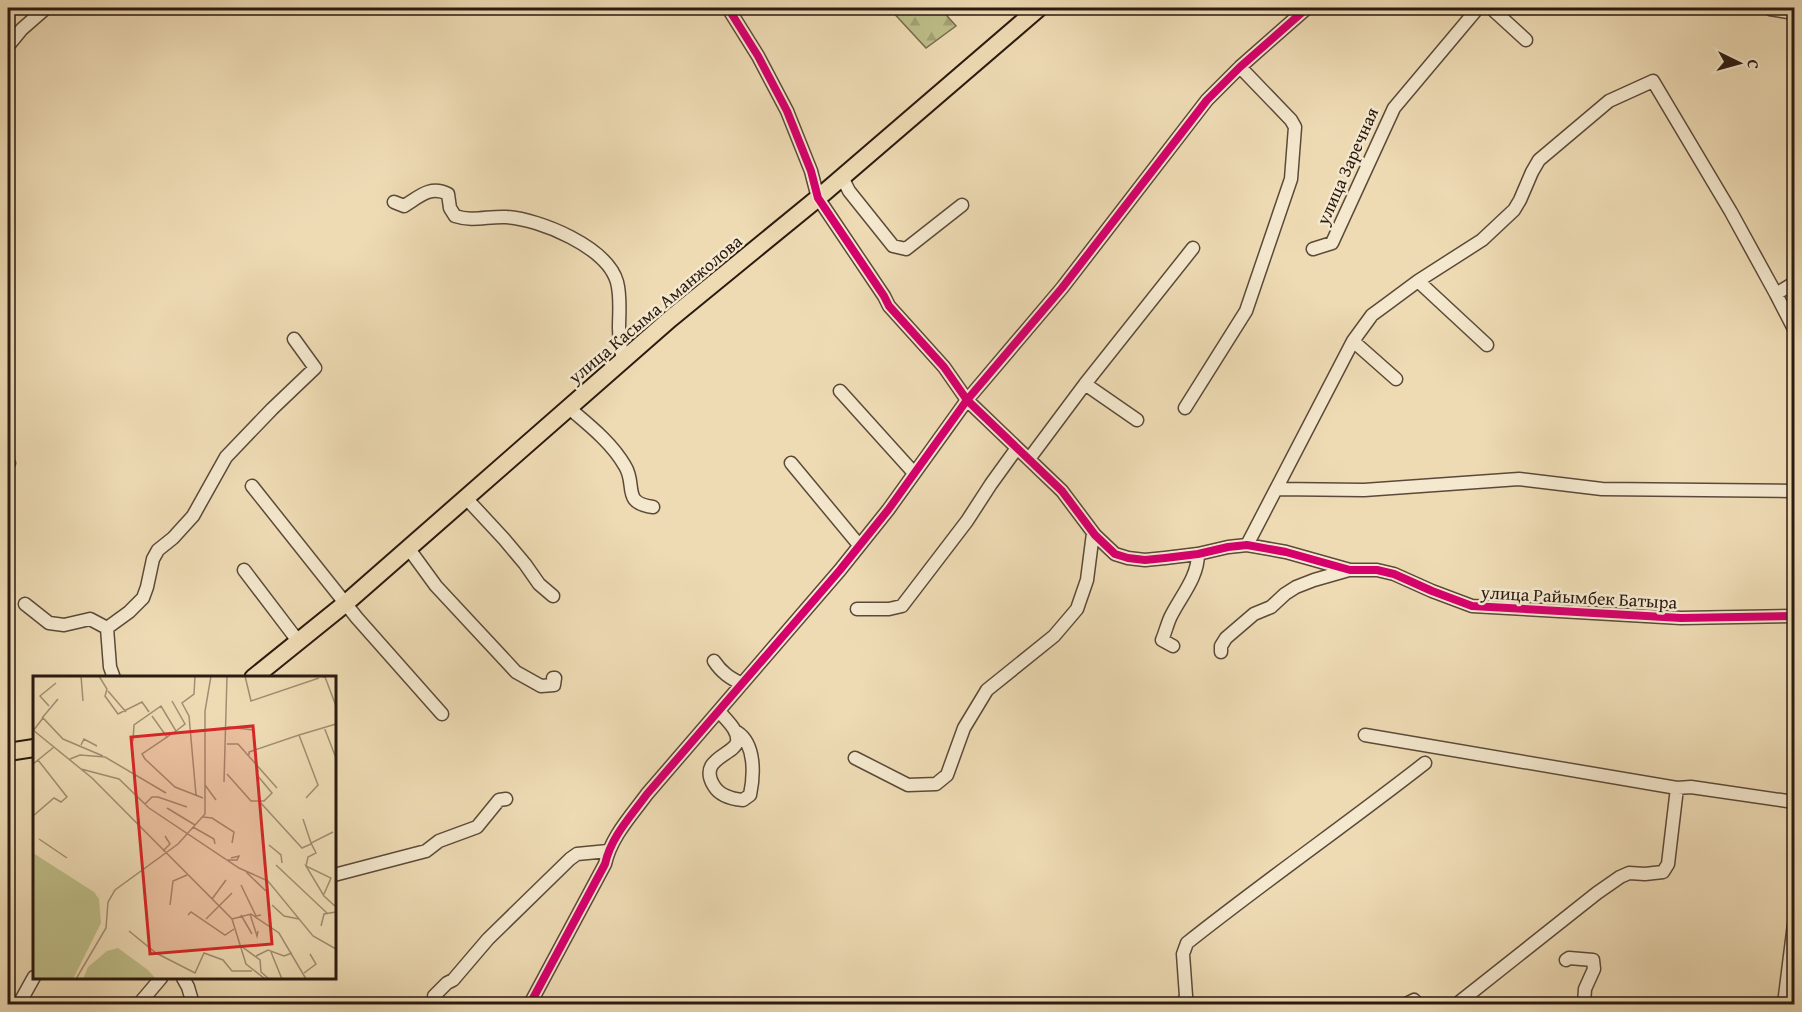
<svg xmlns="http://www.w3.org/2000/svg" width="1802" height="1012" font-family="'Gentium Book Plus',serif">
<defs>
<pattern id="forest-firs" width="22" height="20" patternUnits="userSpaceOnUse" patternTransform="scale(1.5)"><rect width="22" height="20" fill="#bebe89"/><path d="M5 1l3.5 6h-7zM16 11l3.5 6h-7z" fill="#a3a375"/></pattern>
</defs>
<rect width="100%" height="100%" fill="#eedbb4"/>
<filter id="stains"><feTurbulence type="fractalNoise" baseFrequency=".00333" numOctaves="4"/><feColorMatrix values="0 0 0 0 .2 0 0 0 0 .09 0 0 0 0 .02 0 0 0 .5 -.17"/></filter>
<radialGradient id="worn" r=".72"><stop offset=".6" stop-color="#630" stop-opacity="0"/><stop offset="1" stop-color="#630" stop-opacity=".3"/></radialGradient>
<path fill="url(#forest-firs)" stroke="#746c4c" stroke-width="1.5" d="M889,8H940L956,26L926,48Z"/>
<g fill="none" stroke-linecap="round" stroke-linejoin="round">
<defs>
<path id="minor" d="M728,8L758,56L787,111L811,171L818,198L884,296L889,306L944,367L967,400L1062,491L1095,535L1115,554L1128,558L1145,560L1165,558L1198,554L1228,547L1247,545L1286,552L1350,570H1377L1394,574L1432,591L1472,606L1681,618L1794,616
M1491,8L1526,40
M1770,9L1794,13
M8,46L22,29L46,8
M842,177L849,191L893,246L906,249L962,205
M394,202L404,206C419,197 430,185 448,194L450,208L455,216C473,222 488,216 506,217C540,219 607,247 617,282C621,297 619,313 619,328C619,339 621,350 623,361
M1313,249L1332,243L1394,108L1478,8
M1418,281L1487,345
M1776,294L1794,329
M1353,341L1396,379
M1085,384L1137,420
M840,391L914,473
M569,408C589,425 612,443 625,466C637,485 621,503 653,507
M1185,408L1246,311L1291,179L1295,127L1291,120L1240,67
M1029,459L1085,384L1193,248
M8,462L9,463
M791,463L859,545
M252,486L357,618L442,714
M1277,489L1364,490L1519,479L1602,489L1794,491
M466,498L504,539L525,564L539,584L553,596
M1247,545L1353,341L1372,315L1387,304L1418,281L1482,240L1514,210L1520,200L1532,172L1539,160L1609,101L1653,81L1731,212L1776,294L1794,283
M409,549L436,586L516,672L541,686L554,685L555,678H553
M244,570L298,641
M25,604L49,623L64,625L90,619L107,628
M857,609H889L902,606L967,521L991,484L1017,448
M1173,646L1162,640C1165,633 1167,625 1170,618C1180,597 1198,578 1198,554
M1221,652V646L1226,638L1254,614L1271,607L1285,594L1296,587L1314,580L1349,570
M714,661C722,673 730,678 742,684
M114,678L110,667L107,628L129,612L143,598L147,587L153,559L158,550L173,538L193,516L226,457L272,409L315,368L294,339
M719,711C726,720 739,730 737,742C734,755 697,759 714,786C720,796 732,799 743,800L750,795C754,776 756,744 737,732
M1365,735L1677,788L1691,787L1794,802
M855,758L908,785L936,784L947,775L964,728L987,690L1054,636L1077,609L1087,580L1093,533
M334,875L426,851L439,841L477,827L499,800L506,799
M1566,960L1569,958L1593,960L1594,969L1585,989L1584,1004
M183,978L188,987L193,1004
M434,996L447,983L453,980L488,939L570,859L577,854L608,851
M19,1004L34,977
M139,1004L161,978
M530,1004L605,864C611,837 631,816 647,794L840,570L888,510L967,400L1062,288L1207,100L1240,67L1307,8
M1183,1004L1186,996L1183,954L1187,943C1265,881 1347,824 1425,763
M1406,1004L1414,1000L1418,1004
M1457,1004L1597,893L1620,877L1629,873L1645,874L1663,872L1668,864L1677,788
M1784,1004L1794,924"/>
<path id="major" d="M253,678L346,603L670,319L818,198L1039,8
M8,752L34,748"/>
</defs>
<use href="#minor" stroke="#5b4a39" stroke-width="15"/>
<use href="#major" stroke="#2a1a10" stroke-width="20"/>
<use href="#minor" stroke="#f4e8ce" stroke-width="12"/>
<use href="#major" stroke="#eedbb4" stroke-width="16"/>
<defs>
<path id="cycleway" d="M728,8L758,56L787,111L811,171L818,198L884,296L889,306L944,367L967,400L1062,491L1095,535L1115,554L1128,558L1145,560L1165,558L1198,554L1228,547L1247,545L1286,552L1350,570H1377L1394,574L1432,591L1472,606L1681,618L1794,616
M530,1004L605,864C611,837 631,816 647,794L840,570L888,510L967,400L1062,288L1207,100L1240,67L1307,8"/>
</defs>
<use href="#cycleway" stroke="#f4e8ce" stroke-width="11"/>
<use href="#cycleway" stroke="#d6006c" stroke-width="8"/>
</g>
<g text-anchor="middle" dominant-baseline="central" stroke-width="5" stroke-linejoin="round" paint-order="stroke">
<g font-size="18" fill="#2a1a10" stroke="#f4e8ce">
<text transform="translate(1347 166) rotate(-66)">улица Заречная</text>
<text transform="translate(655 309) rotate(-40)">улица Касыма Аманжолова</text>
<text transform="translate(1579 597) rotate(3)">улица Райымбек Батыра</text>
</g>
</g>
<g transform="translate(33 676)">
<rect width="303" height="303" fill="#eedbb4"/>
<path d="M0,177L61,216L66,223L68,247L40,303H0ZM85,272L115,294L123,303H50L55,291L74,275Z" fill="#bebe89"/>
<path fill="none" stroke="#a08e72" stroke-width="1.5" d="M48,0L50,25M66,0L74,13L72,20L85,38L109,26L116,36M162,0L161,18L149,27L156,40L163,119M212,0L218,25L286,2M285,0L292,1L303,30M75,15L93,36M139,25L152,48L143,55M16,30L7,20L23,7M119,40L134,61L109,78L112,83L142,111L170,122M9,42L25,23M195,51L221,54M291,51L303,82M0,54L59,102L199,243L213,288L232,303M0,55L10,42L30,63L70,80M100,65L101,49L128,30L143,55L134,61M194,68H205L244,112M48,69L51,63L64,70M216,79V76L266,59M37,83L47,79L72,81L133,117M0,88L21,71M48,93L86,103L116,132L206,192L235,205L280,260L303,273M194,98L218,125H231L239,117L224,99L225,94M191,106L194,0M172,109L183,124M273,122L285,109L266,59L303,48M226,125L269,172L278,168M112,128L119,121H125L154,131M134,132L162,149M0,140L21,122L28,126L34,121L5,84M170,141L179,142L201,156L199,167M270,143L278,167M160,151L181,163L182,168M6,163L34,182M236,169L248,179L249,187M130,175L137,168L132,160M195,184H204L206,180L198,182M243,189L295,238M273,190L275,181L283,177L278,167L300,156M213,196L233,215M208,209L223,240L228,239M291,218L298,202L273,190L291,220L303,231M179,223L193,204M137,229L140,205L154,199M239,229L251,240L266,243M217,238L224,260L225,255M155,239L158,236L192,259L201,253M208,239L219,258M173,243L199,217M199,243L218,238L246,257L273,303M288,250L291,238L303,236M96,255L123,277L162,297L171,277L190,284L199,295H219M208,270L227,284L228,296L236,303M238,276L249,303M223,280L235,274L251,280L259,277M271,297L283,288L277,278M43,303L73,252L75,226L82,214L145,168L172,138V35L178,0"/>
<path fill="#d62828" fill-opacity="0.15" stroke="#d62828" stroke-width="3" d="M220,50L239,268L117,278L98,61Z"/>
<rect width="303" height="303" fill="none" stroke="#2a1a10" stroke-width="3"/>
</g>
<rect width="1802" height="1012" fill="none" stroke="#eedbb4" stroke-width="30"/>
<rect x="9" y="9" width="1784" height="994" fill="none" stroke="#2a1a10" stroke-width="3"/>
<rect x="15" y="15" width="1772" height="982" fill="none" stroke="#2a1a10" stroke-width="1.5"/>
<g transform="translate(1739 63) rotate(95)" stroke="#f4e8ce" stroke-width="4.5" paint-order="stroke">
<path d="M0-4.5L10 22L0 15L-10 22Z" fill="#2a1a10"/>
<text y="-9" font-size="16" font-weight="bold" text-anchor="middle" fill="#2a1a10">С</text>
</g>
<rect width="100%" height="100%" filter="url(#stains)"/>
<rect width="100%" height="100%" fill="url(#worn)"/>
</svg>
